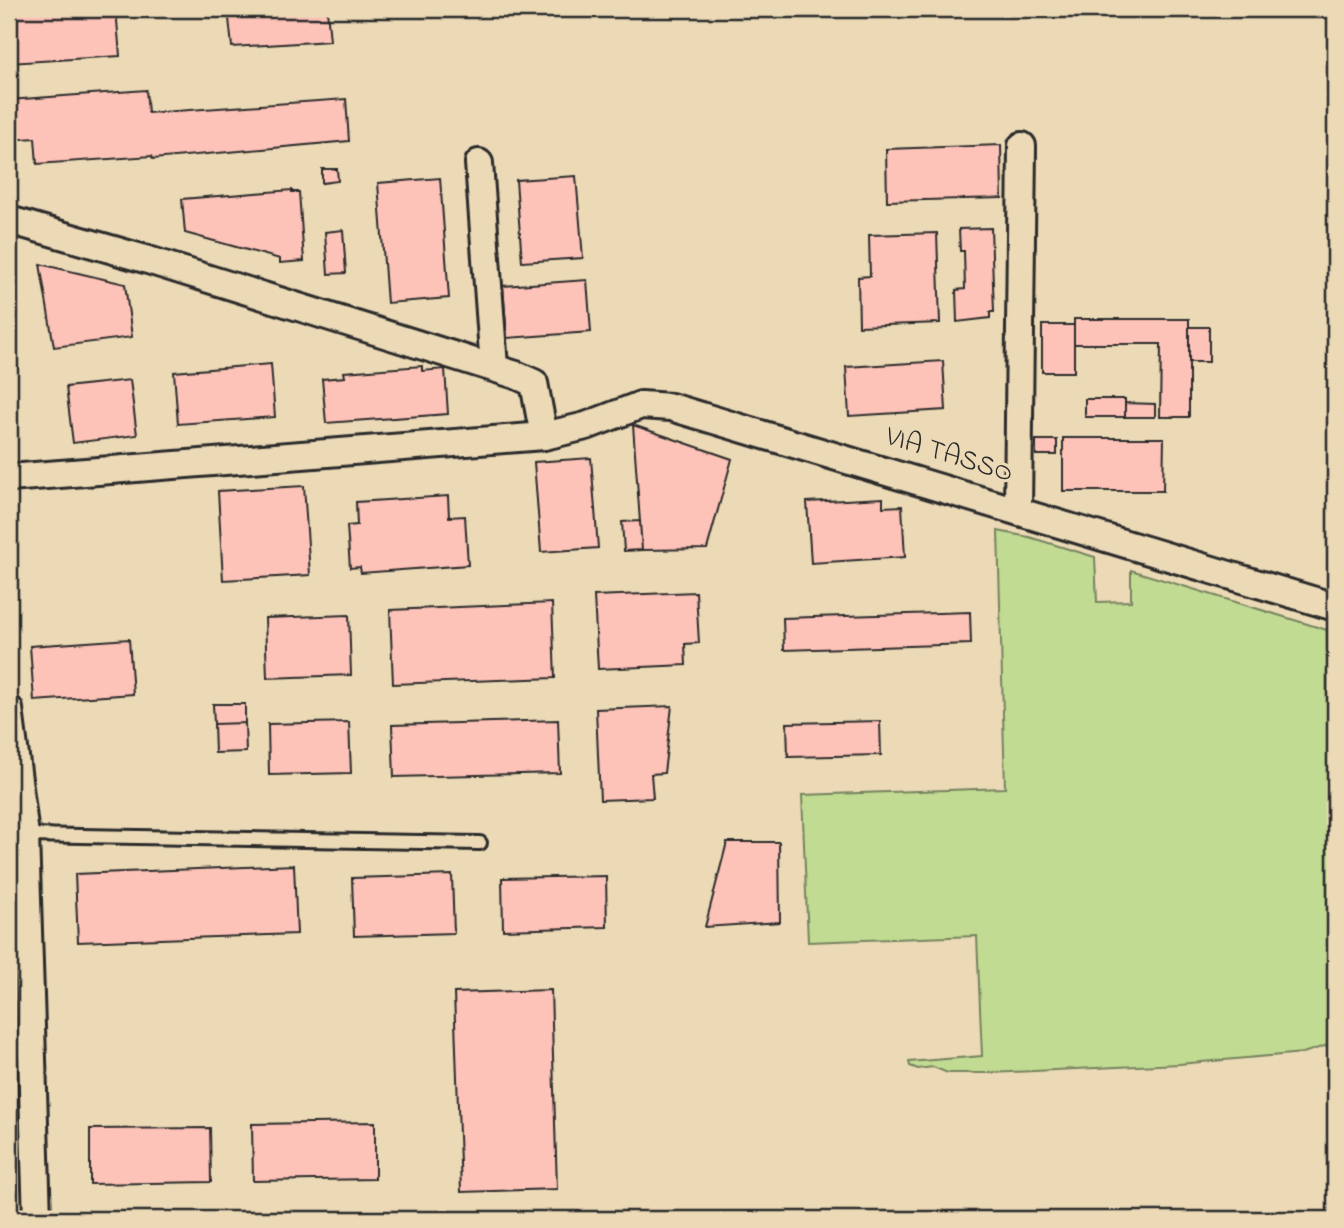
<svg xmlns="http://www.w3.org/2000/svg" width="1344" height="1228" font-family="'Indie Flower',sans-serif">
<defs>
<pattern id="industrial-grid" width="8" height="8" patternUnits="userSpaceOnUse" patternTransform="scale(1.75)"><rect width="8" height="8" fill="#f1d3b7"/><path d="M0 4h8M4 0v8" fill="none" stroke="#cfb59e"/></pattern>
</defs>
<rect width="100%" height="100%" fill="#ecdab7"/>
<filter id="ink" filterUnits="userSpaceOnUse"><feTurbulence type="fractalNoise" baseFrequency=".0143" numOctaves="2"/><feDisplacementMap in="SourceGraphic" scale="14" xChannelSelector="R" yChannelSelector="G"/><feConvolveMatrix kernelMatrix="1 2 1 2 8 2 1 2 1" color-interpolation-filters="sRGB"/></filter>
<g filter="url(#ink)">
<path fill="url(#industrial-grid)" d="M9,893H10L15,1219H9Z"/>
<path fill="#c1db92" stroke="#76835e" stroke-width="2" d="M998,531L1029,537L1095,557L1097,602L1131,601V570L1327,630L1335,822V1036L1328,1045L1303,1053L1179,1064L990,1073H948L933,1067L918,1069L910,1066L909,1062L982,1056L977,936L808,942L802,795L1005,788Z"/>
<path fill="#fec3b8" stroke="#2b2b2b" stroke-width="2" d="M9,9H116L120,56L9,63Z
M228,9H327L330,41L232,47Z
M146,90L148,113L346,99L349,141L153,159L152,156L37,164L35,138L9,140V100Z
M1001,145L1002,198L887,201L886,149Z
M322,169H337L338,181L322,183Z
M576,176L583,258L522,262L516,180Z
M440,178L449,298L387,303L378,183Z
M292,190V192H299L304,261L280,263V259L185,233L182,199Z
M991,228L994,312H990V318L957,322L956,290L965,289L964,251H960L959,229Z
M343,230L346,273L328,274L325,232Z
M937,233L940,323L859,326L858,277L870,276L869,235Z
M40,264L125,284L132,337L54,347Z
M587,280L591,332L507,338L503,286Z
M1074,319H1189V417H1160L1161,344H1074Z
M1042,325H1074V372H1042Z
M1189,327H1209V362H1189Z
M943,361L946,410L849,416L846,367Z
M271,364L275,417L178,424L174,372Z
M422,366V371L445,369L448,414L326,423L322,379L345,377L344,372Z
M130,380L137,435L73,443L66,387Z
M1085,399H1125V417H1085Z
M1125,403L1155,404V417H1125Z
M633,425L732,459L707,549L642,550Z
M1063,438H1164L1163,491H1063Z
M1036,440H1057V455H1036Z
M591,458L598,548L541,552L534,462Z
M304,486L310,575L223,580L218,491Z
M448,496L449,517L465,516L468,565L361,573L360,567L350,568L347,526L357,525L356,502Z
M883,498V507L902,506L905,557L811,563L807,502Z
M640,521L642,550L624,551L622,522Z
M696,592L699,643L685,644L686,665L598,669L594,596Z
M552,603L555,678L393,684L390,610Z
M970,612L971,644L784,650L783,618Z
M349,615L351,675L267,678L265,618Z
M129,639L133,694L34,701L30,646Z
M213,704H245V723L214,724Z
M672,706L664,773L651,774L653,798L600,800L596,709Z
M558,720L560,773L394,777L392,725Z
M880,721L881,755L788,757L787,723Z
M349,722L351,773L269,775L268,724Z
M245,723L246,752L215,753L214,724Z
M727,842H779L780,922L705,927Z
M294,865L297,934L78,942L75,874Z
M452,875L454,933L354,936L352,878Z
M606,876L607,927L503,930L502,878Z
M551,990L557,1189L461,1192L454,993Z
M375,1122V1179L253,1181L252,1124Z
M210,1128L211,1182L90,1184V1129Z"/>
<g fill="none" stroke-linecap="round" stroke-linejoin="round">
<defs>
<path id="service" d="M25,835L480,843"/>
<path id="minor" d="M479,163L494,367
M9,220L145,259L516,375L534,383L544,436
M9,478L544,436L586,426L641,405L671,407L1335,607
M1018,510L1022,146
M9,709L25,835L37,1219"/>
</defs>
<use href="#service" stroke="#2b2b2b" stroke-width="18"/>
<use href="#minor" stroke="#2b2b2b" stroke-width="32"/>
<use href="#service" stroke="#ecdab7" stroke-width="12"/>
<use href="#minor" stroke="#ecdab7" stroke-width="26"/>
</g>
</g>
<g text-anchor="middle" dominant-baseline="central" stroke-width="6" stroke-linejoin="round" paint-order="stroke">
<g font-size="28" fill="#2b2b2b" stroke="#ecdab7">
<text transform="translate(949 456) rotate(17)">VIA TASSO</text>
</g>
</g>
<rect width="1344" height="1228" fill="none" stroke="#ecdab7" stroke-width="35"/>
<rect x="18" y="18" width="1309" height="1193" fill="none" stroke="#2b2b2b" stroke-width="2.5" filter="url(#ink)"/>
</svg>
